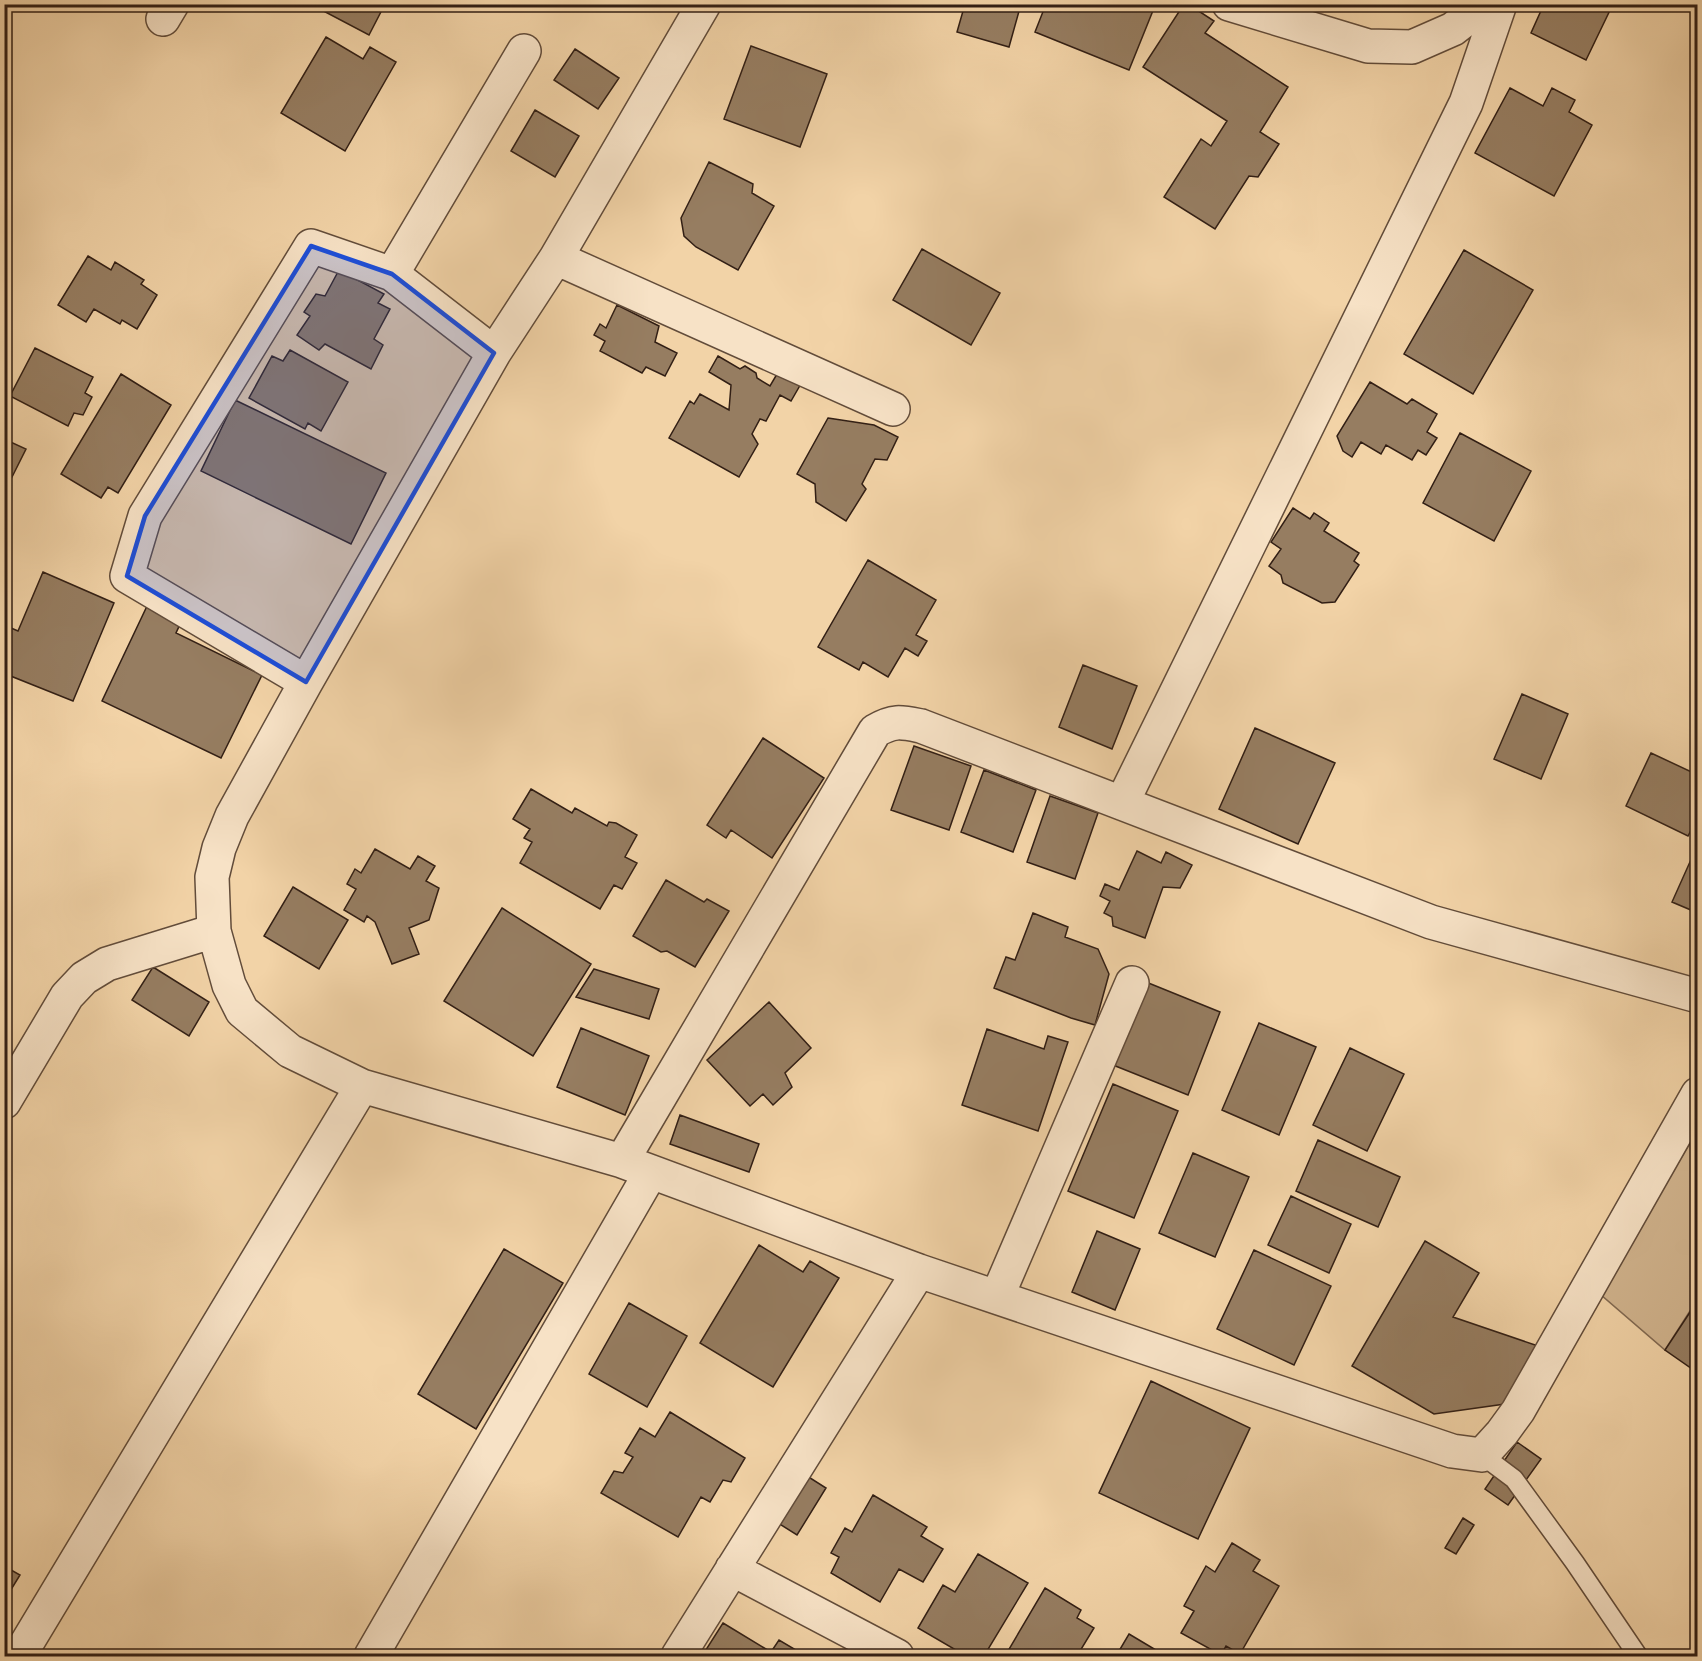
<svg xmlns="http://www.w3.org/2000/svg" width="1702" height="1661" font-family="'Libre Caslon Text',serif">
<rect width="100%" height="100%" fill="#f2d3a7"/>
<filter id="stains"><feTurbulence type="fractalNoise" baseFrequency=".00333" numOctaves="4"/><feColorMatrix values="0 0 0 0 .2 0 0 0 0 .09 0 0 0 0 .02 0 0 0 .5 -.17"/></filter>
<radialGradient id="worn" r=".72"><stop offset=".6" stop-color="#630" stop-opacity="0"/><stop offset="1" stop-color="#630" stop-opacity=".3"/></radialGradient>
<path fill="#d1b48e" stroke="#826a52" stroke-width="1.5" d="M1697,1131V1300L1665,1350L1600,1294Z"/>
<path fill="#967d61" stroke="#321f15" stroke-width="1.5" d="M314,4H385L369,35L314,6Z
M965,4H1021L1009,47L957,32Z
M1046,4H1086L1098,9L1100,4H1146L1154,8L1129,70L1035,32Z
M1184,4H1188L1214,21L1205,33L1288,87L1260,132L1279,144L1258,177L1249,176L1215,229L1164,197L1201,139L1211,146L1227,121L1143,67Z
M1544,4H1613L1586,60L1531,33Z
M326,37L363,59L370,47L396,62L345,151L281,113Z
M751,46L827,74L800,147L724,119Z
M575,49L619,78L598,109L554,80Z
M1510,88L1543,106L1552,88L1575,100L1569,112L1592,125L1554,196L1475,153Z
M535,110L579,136L555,177L511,151Z
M709,162L753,184L752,193L774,206L738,270L696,247L684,236L681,218Z
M922,249L1000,293L971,345L893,300Z
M1464,250L1533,290L1473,394L1404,354Z
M88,256L111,270L115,262L144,280L141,284L157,295L137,329L122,320L120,324L94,309L86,322L58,305Z
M339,270L384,294L378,303L390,309L374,339L383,345L371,369L325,344L319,350L297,335L310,316L304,312L316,294L325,296Z
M617,305L659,326L655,342L677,353L665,376L646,367L642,373L600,351L605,341L594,335L600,324L606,328Z
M35,348L93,377L85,393L92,397L83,415L74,413L68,426L10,396Z
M290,350L348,382L321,431L308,423L305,429L249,398L272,356L283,361Z
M718,356L740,369L745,366L756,373L757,378L770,386L777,374L806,375L791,401L780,395L766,421L760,419L752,434L758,444L739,477L669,438L690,401L694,404L700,394L729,410L731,385L709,372Z
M121,374L171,405L118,493L108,487L101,498L61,474Z
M1370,382L1407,404L1412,399L1437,414L1427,432L1437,438L1426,455L1418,450L1412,460L1386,445L1381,454L1361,442L1352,457L1343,451L1337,436Z
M235,400L386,473L351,544L201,471Z
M828,418L874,425L898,437L887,460L875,459L862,484L866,489L846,521L816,502L815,484L797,474Z
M1460,433L1531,471L1494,541L1423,503Z
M4,439L26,449L4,493Z
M1293,508L1310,519L1314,513L1329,523L1324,531L1359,553L1354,561L1359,565L1335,602L1322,603L1283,583L1281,575L1269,566L1281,549L1271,542Z
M868,560L936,600L916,635L927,641L918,656L905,648L888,677L863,662L859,670L818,647Z
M43,572L114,603L73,701L8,675L4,679V625L18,631Z
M148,604L182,620L176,633L262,675L221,758L102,701Z
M1083,665L1137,686L1112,749L1059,727Z
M1522,694L1568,714L1541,779L1494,759Z
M1255,728L1335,763L1298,844L1219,809Z
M763,738L824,778L772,858L731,830L726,838L707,825Z
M914,746L971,766L949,830L891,810Z
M1651,753L1698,775V817L1688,836L1626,806Z
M984,770L1036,790L1013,852L961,832Z
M531,789L572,813L575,808L607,826L609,822L616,823L637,835L625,857L637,863L622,889L614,885L600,909L520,863L532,842L524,838L530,829L513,819Z
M1050,796L1098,813L1075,879L1027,862Z
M1698,844V913L1672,902Z
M375,849L410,869L418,856L435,866L426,881L439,888L429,920L409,928L419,954L392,964L375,922L367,916L364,922L344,910L356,889L347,884L355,869L361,873Z
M1137,851L1161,863L1166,852L1192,865L1180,888L1163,887L1145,938L1113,926L1112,917L1104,913L1110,901L1100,896L1105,884L1119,890Z
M666,880L704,902L707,899L729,911L695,967L667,951L661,952L633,936Z
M293,887L348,920L319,969L264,936Z
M502,908L591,964L533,1056L444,1001Z
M1033,913L1068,927L1065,937L1098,949L1109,974L1095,1025L1071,1018L994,988L1006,957L1015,960Z
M153,967L209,1002L189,1036L132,1000Z
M594,969L659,989L649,1019L576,997Z
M1146,982L1220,1012L1188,1095L1113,1065Z
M769,1002L811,1048L785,1073L792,1087L773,1105L763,1094L750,1106L707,1060Z
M1259,1023L1316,1047L1279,1135L1222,1110Z
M581,1028L649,1056L625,1115L557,1087Z
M987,1029L1044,1049L1048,1036L1068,1042L1038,1131L962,1105Z
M1350,1048L1404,1074L1367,1151L1313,1125Z
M1113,1084L1178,1111L1134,1218L1068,1191Z
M680,1115L759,1144L749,1172L670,1144Z
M1318,1140L1400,1177L1378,1227L1296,1191Z
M1193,1153L1249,1177L1215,1257L1159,1233Z
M1291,1196L1351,1224L1329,1273L1268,1245Z
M1097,1231L1140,1249L1115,1310L1072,1292Z
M1425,1241L1479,1273L1453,1317L1541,1347L1512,1403L1434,1414L1352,1366Z
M759,1245L803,1272L810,1261L839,1278L773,1387L700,1343Z
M504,1249L563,1283L476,1429L418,1394Z
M1254,1250L1331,1286L1294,1365L1217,1329Z
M1698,1300V1373L1665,1350Z
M629,1303L687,1336L647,1407L589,1374Z
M1151,1381L1250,1428L1198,1539L1099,1493Z
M670,1412L745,1458L731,1482L723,1480L710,1502L701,1497L678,1537L601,1493L614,1471L623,1473L633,1457L625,1453L640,1428L655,1437Z
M1517,1442L1541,1459L1508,1505L1485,1489Z
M796,1469L826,1488L797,1535L767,1516Z
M873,1495L927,1527L921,1536L943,1549L923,1582L899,1569L880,1602L831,1573L839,1557L831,1553L845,1528L852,1532Z
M1463,1518L1474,1525L1456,1554L1445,1548Z
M1232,1543L1260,1560L1253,1571L1279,1586L1240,1654L1226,1646L1221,1655L1181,1633L1194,1611L1184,1606L1206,1566L1215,1572Z
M978,1554L1028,1583L984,1656H966L918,1628L943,1585L955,1592Z
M4,1566L20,1575L4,1601Z
M1045,1588L1081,1610L1077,1618L1094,1628L1077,1656H1005Z
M723,1623L771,1652L779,1640L806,1656H702Z
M1129,1634L1166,1656H1116Z"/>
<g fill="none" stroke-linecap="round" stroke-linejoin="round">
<defs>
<path id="lane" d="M1482,1455L1514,1479L1575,1563L1638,1656"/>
<path id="street" d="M704,4L556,258L494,353L306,682L232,816L219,848L212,877L214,931L229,985L242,1011L290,1051L362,1086L622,1161L919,1271L1452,1451L1482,1455L1502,1433L1518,1411L1698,1094
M1229,4L1368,46L1412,47L1453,29L1485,4
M163,19L172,4
M556,258L893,409
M392,274L524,51
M306,682L127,576L145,516L311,246L392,274L494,353
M1122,803L1466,103L1500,4
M4,1102L67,996L84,978L107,964L214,931
M622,1161L875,731C894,720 901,722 921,726L1431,922L1698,996
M997,1297L1132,983
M732,1569L897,1656
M19,1656L362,1086
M371,1656L651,1172
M678,1656L919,1271"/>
</defs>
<use href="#lane" stroke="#624c3a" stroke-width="21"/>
<use href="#street" stroke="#624c3a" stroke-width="36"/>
<use href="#lane" stroke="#f7e2c6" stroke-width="18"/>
<use href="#street" stroke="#f7e2c6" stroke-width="33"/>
</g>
<path fill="#1d4ed8" fill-opacity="0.2" stroke="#1d4ed8" stroke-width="4.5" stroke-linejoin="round" d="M311,246L392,274L494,353L306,682L127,576L145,516Z"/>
<rect width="1702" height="1661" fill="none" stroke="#f2d3a7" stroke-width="24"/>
<rect x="6" y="6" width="1690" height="1649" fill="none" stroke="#321f15" stroke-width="3"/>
<rect x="12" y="12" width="1678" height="1637" fill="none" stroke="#321f15" stroke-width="1.5"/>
<rect width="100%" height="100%" filter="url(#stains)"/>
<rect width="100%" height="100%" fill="url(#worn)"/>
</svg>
